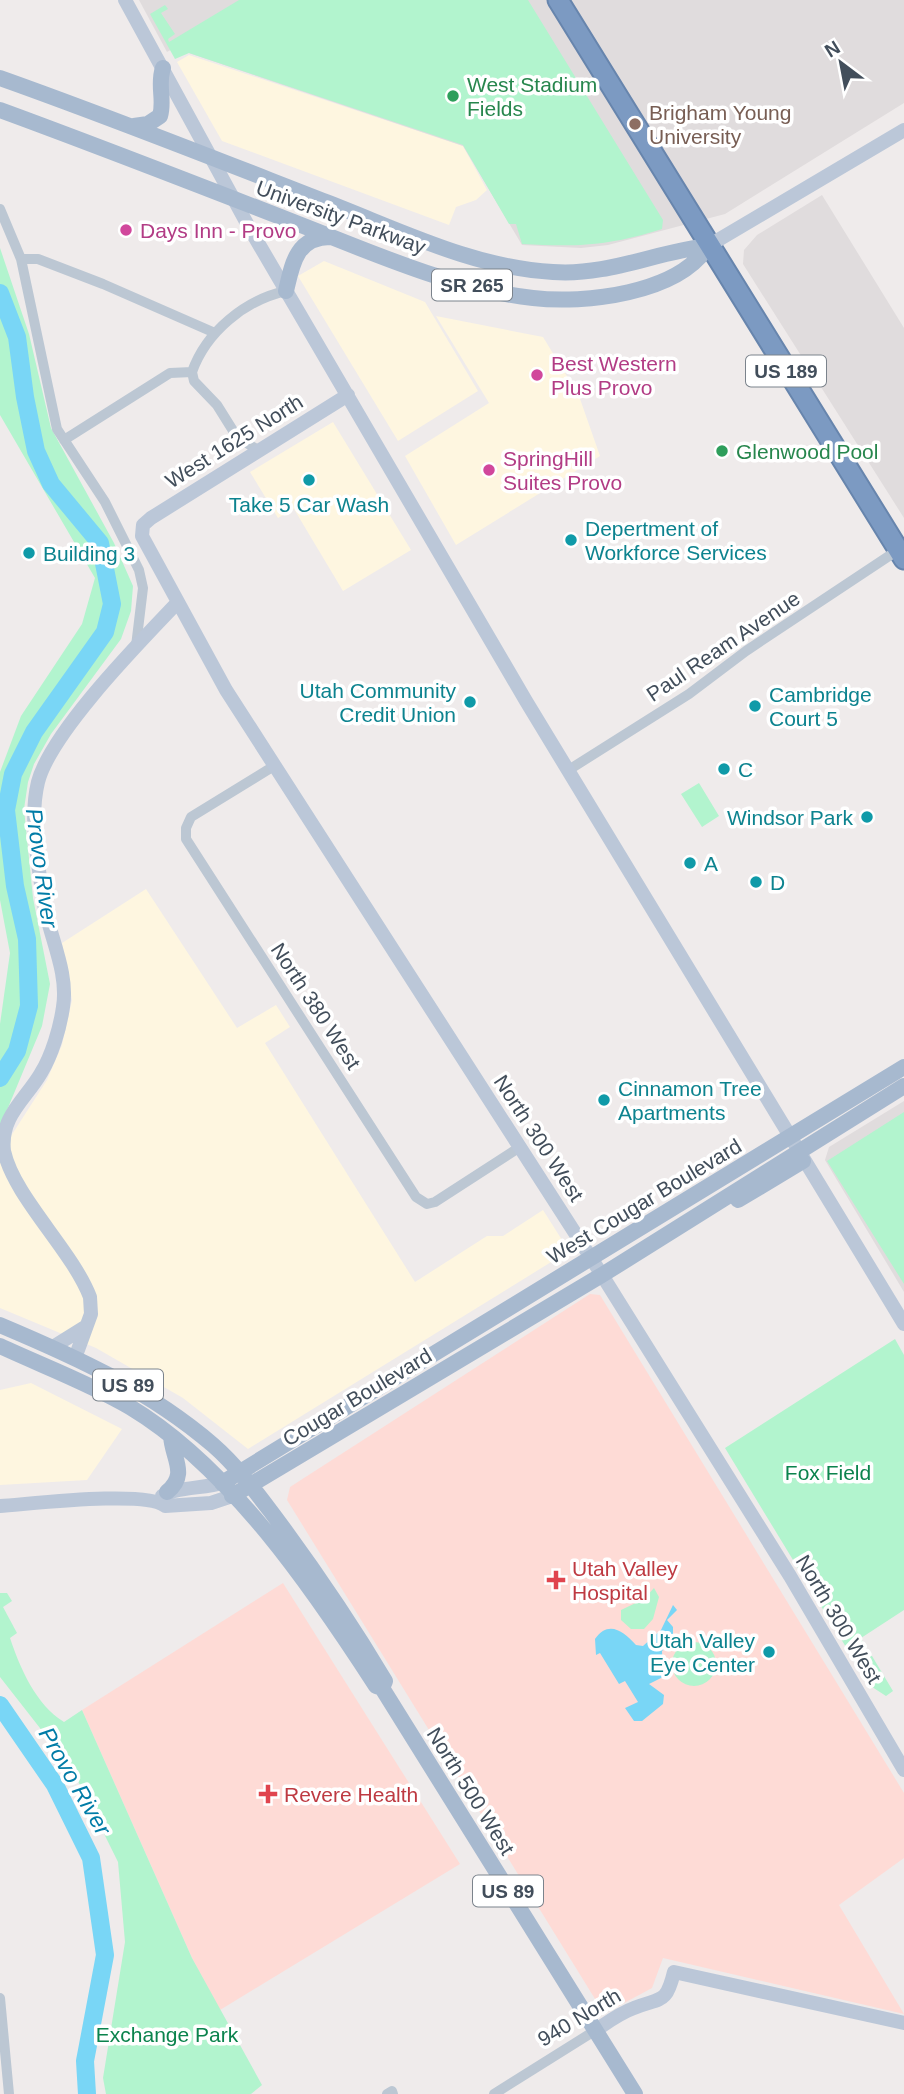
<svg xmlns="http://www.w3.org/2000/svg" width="904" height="2094" font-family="Arial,sans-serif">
<rect width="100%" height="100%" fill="#efebeb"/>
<path fill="#fef6e0" d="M189,55L463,146L487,190L476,200L456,207L449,225L222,141L177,62Z
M324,261L425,302L478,391L398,441L298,276Z
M436,316L543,337L579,396L600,456L456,545L405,456L489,403Z
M333,422L411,550L343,591L294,509L278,518L250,472Z
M146,889L237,1028L276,1005L290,1027L265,1043L415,1282L487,1236H503L543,1210L569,1251L248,1449L183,1398L96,1348L0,1308V1136H11L47,1080L62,1045L72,1000L62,943Z
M31,1383L122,1429L87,1480L0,1485V1390Z"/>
<path fill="#e0dcdd" d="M139,0H904V103L725,214L608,245L581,248L522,245L463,146L174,48L167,52Z
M822,195L904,328V518L743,264L744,250L757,235Z
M904,1101V1292L825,1160L829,1147Z"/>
<path fill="#fedbd6" d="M590,1294L600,1295L904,1793V1858L839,1905L904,2014L663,1958L652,1988L613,2009L600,2007L287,1500L290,1487Z
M283,1583L460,1864L220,2010L192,1958L82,1710Z"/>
<path fill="#b2f4ce" d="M239,0H528L663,220L662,229C608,246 578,247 522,244L516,224H509L463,145L189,53L175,59L150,14L165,5L168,9L161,13L175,34L168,39L169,42Z
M0,248L29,334L51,428L114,543L133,586L131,611L121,639L51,734L34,764L28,782L24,809L33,898L50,984L42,1026L0,1127V1024L10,953L0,900V772L21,716L82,624L95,578L0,415Z
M699,783L719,816L702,827L681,794Z
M904,1112V1284L827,1161Z
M895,1339L904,1355V1610L861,1638L864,1646L859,1650L863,1657L872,1656L893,1691L886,1696L869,1685L725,1448Z
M654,1588L659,1597L653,1619L644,1629H631L621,1620V1610L644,1599Z
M0,1593H7L12,1601L3,1607L17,1633L10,1638C20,1668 36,1705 64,1722L82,1710L192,1958L262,2085L251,2094H106L103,2078L125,1942L118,1862L72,1769L0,1677Z
M672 1664a22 22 0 1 1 44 0a22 22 0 1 1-44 0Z"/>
<path fill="#79d6f6" d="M673,1605L677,1610L667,1620L673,1627V1639L662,1651L663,1677L649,1684L664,1695L663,1704L642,1721H634L625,1708L638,1702L625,1681L619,1684L600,1653L596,1655L595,1639C609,1619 624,1632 636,1645L643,1646L661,1630Z"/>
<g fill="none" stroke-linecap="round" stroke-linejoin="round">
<path stroke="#79d6f6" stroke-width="18" d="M0,293L17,337L25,397L36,451L51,484L100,543L112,604L105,632L34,732L13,774L6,810L15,886L27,939L29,1006L17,1051L0,1078
M0,1705L55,1785L91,1858L105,1955L85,2061L87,2094"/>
<defs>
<path id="highway" d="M558,0L904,559"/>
</defs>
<use href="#highway" stroke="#6785ad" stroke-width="23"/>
<path stroke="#bcc7d3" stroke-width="10" d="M0,209L21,259L57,429L105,502L139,570L143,588L136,646
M21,259H38L103,284L215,333
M192,372L194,381L217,405L237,437L258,450
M64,440L170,373L192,372C206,332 245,300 286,291
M274,766L191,817L186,828V839L416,1197L427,1204L435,1202L520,1147
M567,771L689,694L746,651L898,550
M0,1998L9,2094
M387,2094L392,2091L393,2094
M494,2094L596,2030"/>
<path stroke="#bbc7d8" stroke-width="14" d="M125,0L250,229L526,701L904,1324
M708,246L904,130
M348,395L151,518L143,525L142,536L226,690L602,1275L790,1576L904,1770
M53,1347L85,1327
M75,1358L91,1314L90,1297C72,1250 14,1197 4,1151C0,1116 26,1099 41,1073C52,1055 60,1028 63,1007C69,971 48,934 43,898C38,861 29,819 38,782C51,732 140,642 177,603
M162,1496C171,1488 206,1488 222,1483
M0,1506C31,1504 146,1490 165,1506L211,1503L232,1496
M596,2030C608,2022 620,2013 634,2008C661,1997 666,2005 674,1972L904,2023"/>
<path stroke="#a7b9cf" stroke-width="16" d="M0,78C110,117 218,160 326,202C399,230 474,268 553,272C608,276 655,252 708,246
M0,110C101,147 201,186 301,225C373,253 456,290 533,298C584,304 678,294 708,246
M134,126L148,124L160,116C165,100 157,85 163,68
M286,291C292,265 296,237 330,237
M738,1200L803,1161
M0,1325C76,1357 149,1390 213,1445C237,1466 256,1492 275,1517C315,1571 351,1624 385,1681L382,1688
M0,1346C43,1366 89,1383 130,1407C230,1467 314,1590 376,1686L382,1688L635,2094
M222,1483L904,1067
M167,1492C189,1474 172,1458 171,1436
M232,1496L602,1275L904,1086"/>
<use href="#highway" stroke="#7c9ac2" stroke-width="19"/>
</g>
<g fill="#2e9e5b" stroke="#fff" stroke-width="2.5">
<circle cx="453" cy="96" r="7"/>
<circle cx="722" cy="451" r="7"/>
</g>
<circle fill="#8d6e63" stroke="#fff" stroke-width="2.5" cx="635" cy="124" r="7"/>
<g fill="#d1479c" stroke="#fff" stroke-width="2.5">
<circle cx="126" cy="230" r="7"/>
<circle cx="537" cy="375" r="7"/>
<circle cx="489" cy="470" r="7"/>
</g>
<g fill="#0f9aa8" stroke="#fff" stroke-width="2.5">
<circle cx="309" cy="480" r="7"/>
<circle cx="571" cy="540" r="7"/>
<circle cx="29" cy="553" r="7"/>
<circle cx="470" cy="702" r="7"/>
<circle cx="755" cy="706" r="7"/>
<circle cx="724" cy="769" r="7"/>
<circle cx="867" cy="817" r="7"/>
<circle cx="690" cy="863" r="7"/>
<circle cx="756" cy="882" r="7"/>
<circle cx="604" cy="1100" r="7"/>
<circle cx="769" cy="1652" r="7"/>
</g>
<g fill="#e0444e" stroke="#fff" stroke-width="2.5">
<path d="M552.5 1569.5h7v7h7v7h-7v7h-7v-7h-7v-7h7z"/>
<path d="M264.5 1783.5h7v7h7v7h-7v7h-7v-7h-7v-7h7z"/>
</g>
<g text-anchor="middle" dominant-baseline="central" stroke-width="7" stroke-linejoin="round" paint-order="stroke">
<g fill="#fff" stroke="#7b838c" stroke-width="2">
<rect x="432" y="269.5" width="80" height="31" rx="5"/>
<rect x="746" y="355.5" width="80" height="31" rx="5"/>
<rect x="93" y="1369.5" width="70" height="31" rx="5"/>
<rect x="473" y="1875.5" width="70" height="31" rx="5"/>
</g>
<g font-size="19" font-weight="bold" fill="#424e5b">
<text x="472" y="285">SR 265</text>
<text x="786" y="371">US 189</text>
<text x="128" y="1385">US 89</text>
<text x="508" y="1891">US 89</text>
</g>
<g font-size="21" fill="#27864d" stroke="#fff" text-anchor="start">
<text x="467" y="84">West Stadium<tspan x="467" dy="24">Fields</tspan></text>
<text x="736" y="451">Glenwood Pool</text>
</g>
<g font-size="21" fill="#785e54" stroke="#fff" text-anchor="start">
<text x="649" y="112">Brigham Young<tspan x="649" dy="24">University</tspan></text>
</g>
<g font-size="21" fill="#424e5b" stroke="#fff">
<text transform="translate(341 217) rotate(20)">University Parkway</text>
<text transform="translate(234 441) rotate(-32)">West 1625 North</text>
<text transform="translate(723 646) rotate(-34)">Paul Ream Avenue</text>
<text transform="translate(316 1006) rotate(57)">North 380 West</text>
<text transform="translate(539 1138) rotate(57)">North 300 West</text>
<text transform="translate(644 1201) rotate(-31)">West Cougar Boulevard</text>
<text transform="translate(357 1397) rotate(-31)">Cougar Boulevard</text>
<text transform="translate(839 1619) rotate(59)">North 300 West</text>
<text transform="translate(471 1791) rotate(58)">North 500 West</text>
<text transform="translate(579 2017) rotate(-31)">940 North</text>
</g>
<g font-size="21" fill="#b23c85" stroke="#fff" text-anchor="start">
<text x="140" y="230">Days Inn - Provo</text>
<text x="551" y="363">Best Western<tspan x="551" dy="24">Plus Provo</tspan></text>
<text x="503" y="458">SpringHill<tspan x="503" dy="24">Suites Provo</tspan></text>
</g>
<g font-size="21" fill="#0d838f" stroke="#fff" text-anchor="start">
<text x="309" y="504" text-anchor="middle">Take 5 Car Wash</text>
<text x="585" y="528">Depertment of<tspan x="585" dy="24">Workforce Services</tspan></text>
<text x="43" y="553">Building 3</text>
<text x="456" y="690" text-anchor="end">Utah Community<tspan x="456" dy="24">Credit Union</tspan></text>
<text x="769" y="694">Cambridge<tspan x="769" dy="24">Court 5</tspan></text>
<text x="738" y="769">C</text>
<text x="853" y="817" text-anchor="end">Windsor Park</text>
<text x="704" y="863">A</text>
<text x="770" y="882">D</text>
<text x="618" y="1088">Cinnamon Tree<tspan x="618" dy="24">Apartments</tspan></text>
<text x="755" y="1640" text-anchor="end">Utah Valley<tspan x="755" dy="24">Eye Center</tspan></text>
</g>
<g font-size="21" fill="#0b834d" stroke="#fff">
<text x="828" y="1472">Fox Field</text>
<text x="167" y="2034">Exchange Park</text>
</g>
<g font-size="21" fill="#be3a42" stroke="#fff" text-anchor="start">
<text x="572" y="1568">Utah Valley<tspan x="572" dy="24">Hospital</tspan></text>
<text x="284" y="1794">Revere Health</text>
</g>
<g font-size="23" font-style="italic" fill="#017ca7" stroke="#fff">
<text transform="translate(42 868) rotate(82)">Provo River</text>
<text transform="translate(75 1781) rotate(60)">Provo River</text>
</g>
</g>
<g transform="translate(841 63) rotate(328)" stroke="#ffffff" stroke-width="5" paint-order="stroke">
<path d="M0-5L12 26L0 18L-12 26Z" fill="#424e5b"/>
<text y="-10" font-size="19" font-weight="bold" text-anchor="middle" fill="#424e5b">N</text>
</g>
</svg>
